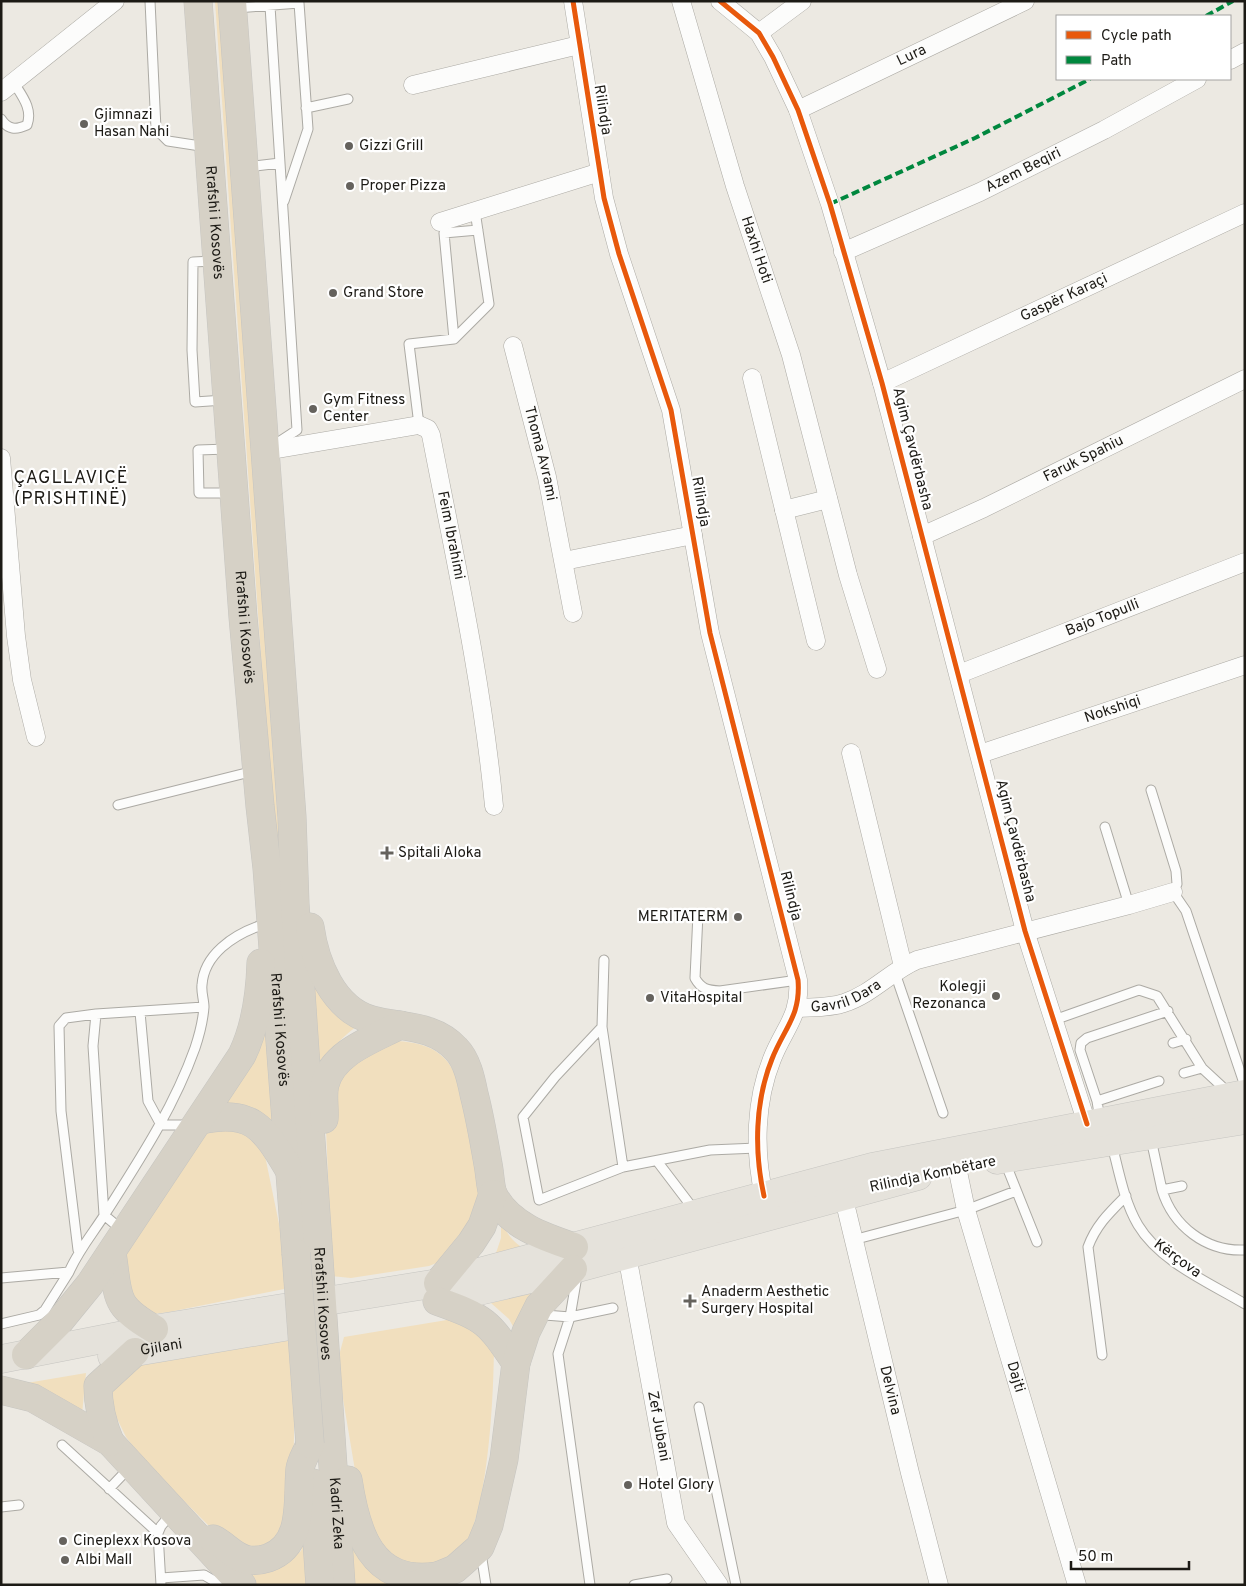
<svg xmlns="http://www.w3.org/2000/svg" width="1246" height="1586" font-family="Overpass,sans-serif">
<rect width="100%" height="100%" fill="#ece9e2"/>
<path fill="#f1dfbe" d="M215,1H225L264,579L270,712L289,975L265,713Z
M308,955L359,1025C337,1039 326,1058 315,1082Z
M265,1013L275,1139L214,1112Z
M397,1041C415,1042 434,1046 446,1060C469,1086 476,1170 482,1206L444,1260L429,1266L351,1278L331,1276L328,1246L329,1200L325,1105L334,1072Z
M226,1123L262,1141L286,1258L284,1289L169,1312L153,1314L136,1311L124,1259L130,1243L205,1129Z
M501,1220C508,1237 515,1245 533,1253H496L501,1238Z
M537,1292L525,1303L515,1330L509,1319L491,1303Z
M459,1318L494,1342C494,1382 490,1546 449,1562C435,1567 415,1566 400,1568L364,1524L337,1363L344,1337Z
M290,1339C296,1403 296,1470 286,1533L256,1553L214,1531L144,1461L126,1437L108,1400L113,1383L142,1363Z
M86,1373L82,1414L9,1386Z
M348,1509L399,1585H349Z
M307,1530L311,1585H249L246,1568L288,1561L301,1551Z"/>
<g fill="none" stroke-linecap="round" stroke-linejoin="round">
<defs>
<path id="lane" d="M150,1L156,129L168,141L207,147
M270,6L297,430L274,445
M236,8L299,3L308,129L284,201
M306,108L348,99
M1,119C8,130 16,130 27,125C33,109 22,96 14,83
M247,167L280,163
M214,261L193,262L192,350L195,402L224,400
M454,339L444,233L478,230
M419,425L409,344L454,339L489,304L475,211
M228,449L198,450L199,493H232
M1151,790L1176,871L1177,884L1173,892L1186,911L1245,1086
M118,805L254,771
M1105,827L1129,905
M698,914L695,978C701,989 707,990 720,991L798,980
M604,960L602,1027L623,1167L710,1150L757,1148
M895,973L943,1113
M140,1012L148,1101L161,1125H191
M1054,1020L1139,990L1157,996L1202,1068
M602,1027L555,1077L523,1117L539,1200L623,1167
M1173,1043L1186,1039
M1184,1073L1202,1068L1229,1093
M1097,1101L1080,1050L1081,1043L1087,1038L1168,1011
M1100,1120L1097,1101L1159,1081
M1151,1139L1162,1190L1182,1186
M1112,1145C1119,1172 1124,1201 1138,1225C1160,1262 1210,1283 1245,1304
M657,1161L695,1211
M1005,1162L1037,1242
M1162,1190C1173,1226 1206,1252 1245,1250
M122,1230L104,1215L93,1046L96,1014L204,1007
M853,1240L966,1210L1016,1191
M78,1250L61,1111L59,1026L66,1018L96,1014
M577,1276L570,1317L613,1308
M1,1278L69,1272C79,1249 94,1232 107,1211C140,1159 174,1107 195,1048C199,1036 203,1020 204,1007C204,1000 201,992 202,985C204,954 234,935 259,926
M541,1312L545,1315L570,1317L558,1354L590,1585
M1,1324L39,1315L45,1310L69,1272
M1102,1355L1088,1247C1096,1225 1110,1212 1126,1196
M699,1407L736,1585
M62,1445L158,1533
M109,1489L130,1467
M1,1507L19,1505
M481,1553L486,1585
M161,1578L204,1575L221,1585
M161,1585L158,1533L161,1526L171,1514
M634,1585L667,1579"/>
<g id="street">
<path d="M573,1L604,198L619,254L671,410L710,633L798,980C801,1016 784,1028 772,1059C755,1101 754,1151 764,1196"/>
<path id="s1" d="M681,1L735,186L791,355L848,575L877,669"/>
<path d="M720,1L759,33L773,57L798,110L830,204L882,383L1025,931L1087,1124"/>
<path d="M759,33L802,1"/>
<path d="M1230,60L1245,52"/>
<path d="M413,85L579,45"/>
<path d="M1,92L115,1"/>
<path id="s2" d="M798,110L1025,1"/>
<path d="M440,222L600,172"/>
<path id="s3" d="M843,252L980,192L1104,130L1197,79"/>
<path id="s4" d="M513,346L547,477L573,613"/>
<path d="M752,378L816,641"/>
<path id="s5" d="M882,383L1245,213"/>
<path id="s6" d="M266,451L419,425L428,429L431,435C455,559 482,680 494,806"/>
<path d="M1,458L16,636L22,680L36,737"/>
<path d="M784,510L828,499"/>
<path id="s7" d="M922,536L984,508L1245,379"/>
<path d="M564,561L693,535"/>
<path id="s8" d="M959,674L1245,562"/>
<path d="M851,753L903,966"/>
<path id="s9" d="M980,754L1245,665"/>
<path id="s10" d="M798,1008C813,1007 830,1008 844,1003C872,994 891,971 917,960L1129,905L1173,892"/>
<path id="s11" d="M957,1167L966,1210L1077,1585"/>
<path id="s12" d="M843,1195L910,1473L939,1585"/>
<path id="s13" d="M627,1255L676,1523L719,1585"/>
</g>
<g id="primary">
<path d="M997,1160L1245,1120"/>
<path d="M466,1294L578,1268L918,1176"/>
<path id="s14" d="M112,1356L313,1322"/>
<path d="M1,1359L154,1329L438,1283L872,1167L1245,1094"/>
</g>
<g id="highway">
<path id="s15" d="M198,1L243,617L260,806L267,868L296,1253"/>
<path id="s16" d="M232,1L292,817L295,904L341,1585"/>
<path d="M310,927C315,963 333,1009 372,1020C401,1028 433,1024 456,1049C467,1060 471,1079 474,1094C480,1117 484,1141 488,1164C490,1173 490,1186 493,1194C508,1225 544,1237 574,1247"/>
<path d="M324,1119C325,1108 322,1095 325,1084C333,1052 374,1039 400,1025"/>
<path d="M201,1120C251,1109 264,1127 288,1168"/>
<path d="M112,1253C119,1297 112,1305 154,1329"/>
<path d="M438,1283L471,1243L482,1226L493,1194"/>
<path d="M437,1301C485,1318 488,1321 516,1363"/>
<path d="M26,1355L59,1322L90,1284L242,1055C256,1026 260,995 261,963"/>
<path d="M1,1390L33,1398L110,1442L242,1585"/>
<path d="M110,1442C102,1423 98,1406 98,1386L135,1352"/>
<path d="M348,1480C356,1532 371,1586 437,1576"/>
<path d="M313,1483L320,1585"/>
<path d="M213,1539C226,1545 234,1558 249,1560C256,1561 262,1560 268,1558C305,1545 297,1499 300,1469C301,1461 307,1452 310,1444"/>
<path d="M416,1585L455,1569L480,1547L489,1525L504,1459L516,1363L526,1332L539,1306L573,1269"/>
</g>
</defs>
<use href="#lane" stroke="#acaaa4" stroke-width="11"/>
<use href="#street" stroke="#acaaa4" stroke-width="19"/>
<use href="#primary" stroke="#c6c5c1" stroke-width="29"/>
<use href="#highway" stroke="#c6c5c1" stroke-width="29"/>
<use href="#lane" stroke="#fcfcfb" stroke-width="9"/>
<use href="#street" stroke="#fcfcfb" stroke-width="18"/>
<use href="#primary" stroke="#e5e2db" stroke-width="28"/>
<use href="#highway" stroke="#d6d1c6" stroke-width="28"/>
<defs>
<path id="highway-bridge" d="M296,1253L310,1444"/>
</defs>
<use href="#highway-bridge" stroke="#c6c5c1" stroke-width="29" stroke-linecap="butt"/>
<use href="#highway-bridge" stroke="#d6d1c6" stroke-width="28"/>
<path stroke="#00873e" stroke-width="4" stroke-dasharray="8 4" stroke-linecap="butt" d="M1206,16L1233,1
M830,204L975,138L1090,79"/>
<defs>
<path id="cycleway" d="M573,1L604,198L619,254L671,410L710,633L798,980C801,1016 784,1028 772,1059C755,1101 754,1151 764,1196
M720,1L759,33L773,57L798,110L830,204L882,383L1025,931L1087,1124"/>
</defs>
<use href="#cycleway" stroke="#fff" stroke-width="8"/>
<use href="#cycleway" stroke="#e8590c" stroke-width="5"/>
</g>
<g fill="#65625d" stroke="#fff" stroke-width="2">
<circle cx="84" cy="124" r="5"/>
<circle cx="349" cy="146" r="5"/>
<circle cx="350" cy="186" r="5"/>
<circle cx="333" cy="293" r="5"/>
<circle cx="313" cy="409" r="5"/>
<path d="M384.5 845.5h5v5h5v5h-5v5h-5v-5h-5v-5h5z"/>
<circle cx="738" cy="917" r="5"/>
<circle cx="996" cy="996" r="5"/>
<circle cx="650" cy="998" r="5"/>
<path d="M687.5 1293.5h5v5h5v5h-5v5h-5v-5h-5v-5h5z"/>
<circle cx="628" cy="1485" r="5"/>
<circle cx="63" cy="1541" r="5"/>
<circle cx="65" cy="1560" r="5"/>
</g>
<g text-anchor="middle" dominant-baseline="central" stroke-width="4.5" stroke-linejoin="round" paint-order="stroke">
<g font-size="15" fill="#1c1a15" stroke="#fff">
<text stroke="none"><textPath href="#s2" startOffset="126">Lura</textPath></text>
<text transform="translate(602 110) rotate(81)">Rilindja</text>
<text stroke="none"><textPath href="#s3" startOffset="198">Azem Beqiri</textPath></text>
<text stroke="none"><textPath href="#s15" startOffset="222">Rrafshi i Kosovës</textPath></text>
<text stroke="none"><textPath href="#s1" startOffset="260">Haxhi Hoti</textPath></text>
<text stroke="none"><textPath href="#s5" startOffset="201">Gaspër Karaçi</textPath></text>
<text transform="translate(912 449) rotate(76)">Agim Çavdërbasha</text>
<text stroke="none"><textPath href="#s4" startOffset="111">Thoma Avrami</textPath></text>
<text stroke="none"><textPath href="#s7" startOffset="179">Faruk Spahiu</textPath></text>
<text transform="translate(700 502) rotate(80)">Rilindja</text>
<text stroke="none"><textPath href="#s6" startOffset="274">Feim Ibrahimi</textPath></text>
<text stroke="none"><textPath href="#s8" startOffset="154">Bajo Topulli</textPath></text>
<text stroke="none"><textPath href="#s15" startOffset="628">Rrafshi i Kosovës</textPath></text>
<text stroke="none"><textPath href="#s9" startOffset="140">Nokshiqi</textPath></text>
<text transform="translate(1015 841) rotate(76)">Agim Çavdërbasha</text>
<text transform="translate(790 896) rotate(76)">Rilindja</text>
<text stroke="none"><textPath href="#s10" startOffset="50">Gavril Dara</textPath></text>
<text stroke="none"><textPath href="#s15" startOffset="1032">Rrafshi i Kosovës</textPath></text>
<text transform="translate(933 1175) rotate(-12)">Rilindja Kombëtare</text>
<text transform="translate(1177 1259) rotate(36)">Kërçova</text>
<text stroke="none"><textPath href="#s16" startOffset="1306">Rrafshi i Kosoves</textPath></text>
<text stroke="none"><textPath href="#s14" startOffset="50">Gjilani</textPath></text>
<text stroke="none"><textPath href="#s11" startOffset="218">Dajti</textPath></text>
<text stroke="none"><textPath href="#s12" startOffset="201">Delvina</textPath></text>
<text stroke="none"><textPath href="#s13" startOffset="174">Zef Jubani</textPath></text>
<text stroke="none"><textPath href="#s16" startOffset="1516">Kadri Zeka</textPath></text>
</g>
<g font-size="15" fill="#1c1a15" stroke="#fff" text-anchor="start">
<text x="94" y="115">Gjimnazi<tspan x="94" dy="17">Hasan Nahi</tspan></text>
<text x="359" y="146">Gizzi Grill</text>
<text x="360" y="186">Proper Pizza</text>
<text x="343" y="293">Grand Store</text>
<text x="323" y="400">Gym Fitness<tspan x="323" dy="17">Center</tspan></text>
<text x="398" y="853">Spitali Aloka</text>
<text x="728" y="917" text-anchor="end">MERITATERM</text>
<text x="986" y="987" text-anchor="end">Kolegji<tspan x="986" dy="17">Rezonanca</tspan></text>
<text x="660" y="998">VitaHospital</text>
<text x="701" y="1292">Anaderm Aesthetic<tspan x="701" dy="17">Surgery Hospital</tspan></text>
<text x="638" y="1485">Hotel Glory</text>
<text x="73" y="1541">Cineplexx Kosova</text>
<text x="75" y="1560">Albi Mall</text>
</g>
<g font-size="18" letter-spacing="1" fill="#1c1a15" stroke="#fff">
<text x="71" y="478">ÇAGLLAVICË<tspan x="71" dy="21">(PRISHTINË)</tspan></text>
</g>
</g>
<rect width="1246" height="1586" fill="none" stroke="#1c1a15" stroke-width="5"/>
<rect x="1056" y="15" width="175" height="65" fill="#ffffff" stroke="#a4a3a1"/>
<rect x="1066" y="31" width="25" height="8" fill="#e8590c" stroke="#a4a3a1"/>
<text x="1101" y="40" font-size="15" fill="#1c1a15">Cycle path</text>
<rect x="1066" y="56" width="25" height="8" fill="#00873e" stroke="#a4a3a1"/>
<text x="1101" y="65" font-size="15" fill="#1c1a15">Path</text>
<path d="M1071 1561v8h118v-8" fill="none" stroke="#1c1a15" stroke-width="2.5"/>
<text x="1078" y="1561" font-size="15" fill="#1c1a15" stroke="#ffffff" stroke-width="4" paint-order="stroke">50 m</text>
</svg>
